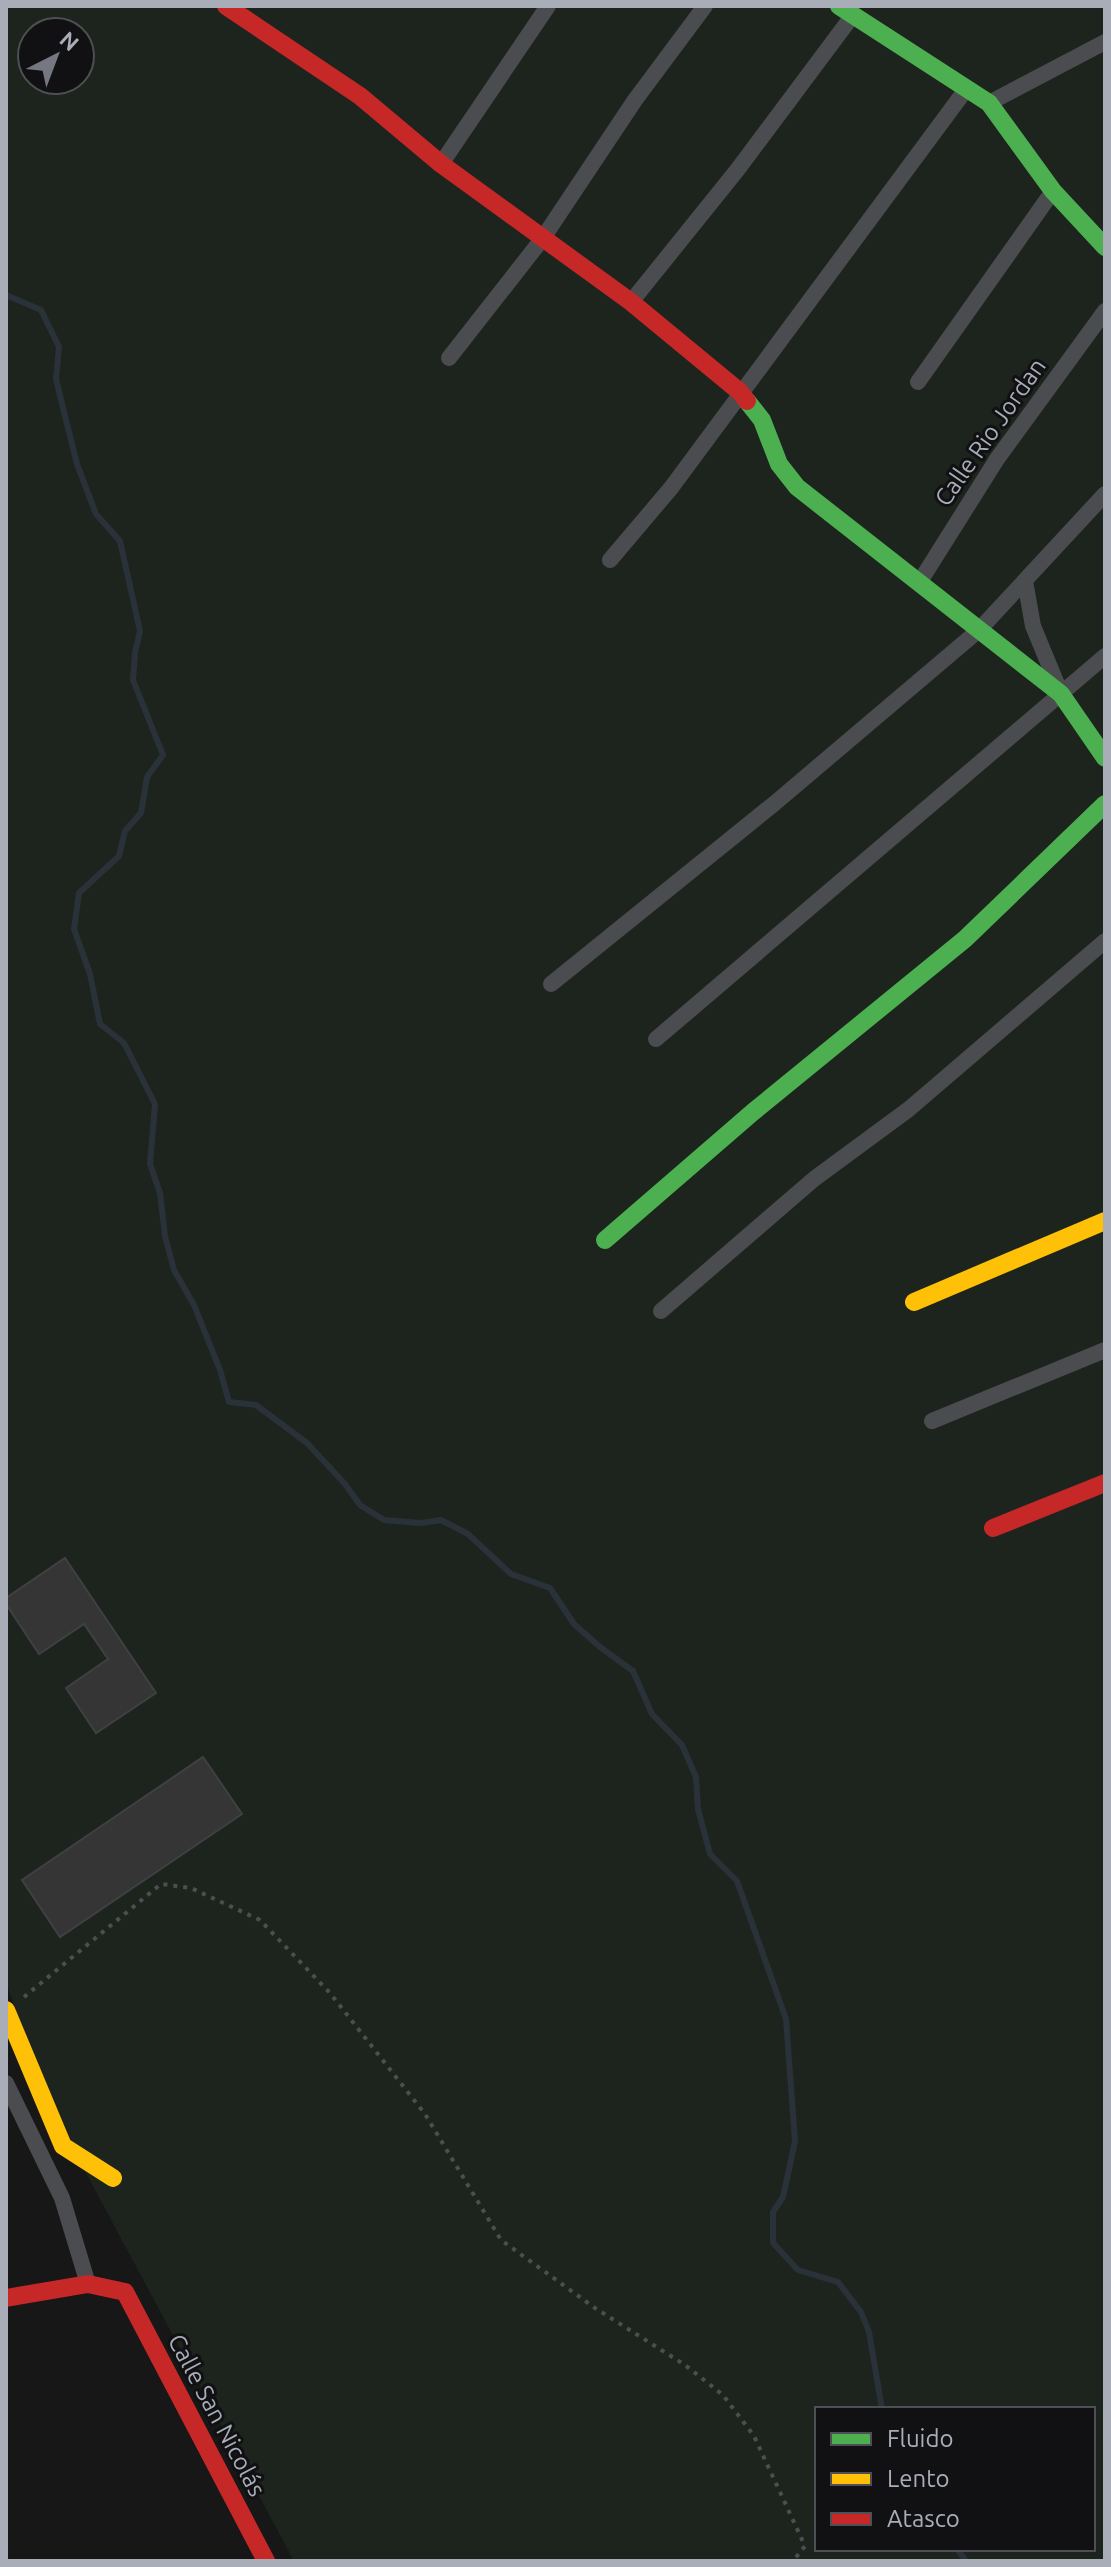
<svg xmlns="http://www.w3.org/2000/svg" width="1111" height="2567" font-family="Ubuntu,sans-serif">
<rect width="100%" height="100%" fill="#171717"/>
<path fill="#1d241e" fill-rule="evenodd" d="M6,6H1105V2561H294L49,2104L6,1982ZM32,32H80V80H32ZM817,2409H1093V2549H817Z"/>
<g fill="none" stroke-linecap="round" stroke-linejoin="round">
<path stroke="#2a3239" stroke-width="6" d="M6,295L41,310L59,347L56,379L65,416L77,464L96,514L120,541L140,631L135,653L133,680L163,755L147,777L141,813L125,831L119,856L79,893L74,929L90,974L100,1024L124,1043L155,1104L150,1164L160,1193L165,1236L174,1270L194,1305L220,1370L229,1402L256,1405L307,1443L345,1484L360,1505L384,1520L421,1523L441,1520L468,1534L511,1574L550,1588L574,1624L600,1647L633,1671L652,1714L682,1745L696,1777L698,1809L710,1854L737,1881L786,2019L795,2141L783,2197L773,2212V2243L798,2270L838,2282L861,2312L869,2332L882,2409
M957,2549L966,2561"/>
</g>
<path fill="#353536" stroke="#3f4043" stroke-width="2" d="M65,1558L156,1693L96,1733L66,1688L108,1659L84,1624L39,1654L6,1604V1598Z
M203,1757L242,1814L60,1937L22,1880Z"/>
<g fill="none" stroke-linecap="round" stroke-linejoin="round">
<path stroke="#4d4e52" stroke-width="4" stroke-dasharray="4 6" stroke-linecap="butt" d="M24,1997L161,1884L191,1888L260,1920L330,1993L425,2114L501,2240L595,2308L685,2365L723,2395L754,2436L805,2546L793,2561"/>
<path stroke="#4b4c50" stroke-width="16" d="M989,103L1105,42
M441,164L548,6
M631,302L738,169L853,15
M449,358L543,238L635,100L705,6
M918,382L1053,191
M610,560L671,488L967,88
M1025,581L1033,626L1059,689
M919,583L997,459L1105,311
M551,984L775,803L979,630L1105,494
M656,1039L1105,656
M661,1311L814,1179L909,1109L1105,941
M932,1421L1105,1350
M6,2083L62,2198L88,2284"/>
<path stroke="#4caf50" stroke-width="18" d="M839,6L989,103L1053,191L1105,247
M747,401L762,420L779,464L797,487L1061,694L1105,758
M605,1240L753,1112L965,939L1105,804"/>
<path stroke="#ffc107" stroke-width="18" d="M914,1302L1105,1221
M6,2010L63,2146L113,2178"/>
<path stroke="#c62828" stroke-width="18" d="M226,6L360,96L441,164L631,302L740,392L747,401
M993,1528L1105,1483
M6,2298L88,2284L125,2292L266,2561"/>
</g>
<g text-anchor="middle" dominant-baseline="central" stroke-width="6" stroke-linejoin="round" paint-order="stroke">
<g font-size="24" fill="#a8adb8" stroke="#111113">
<text transform="translate(990 432) rotate(-55)">Calle Rio Jordan</text>
<text transform="translate(217 2415) rotate(62)">Calle San Nicolás</text>
</g>
</g>
<rect width="1111" height="2567" fill="none" stroke="#a8adb8" stroke-width="16"/>
<rect x="815" y="2407" width="280" height="144" fill="#111113" stroke="#4d4f55" stroke-width="2"/>
<rect x="831" y="2433" width="40" height="12" fill="#4caf50" stroke="#4d4f55" stroke-width="2"/>
<text x="887" y="2447" font-size="24" fill="#a8adb8">Fluido</text>
<rect x="831" y="2473" width="40" height="12" fill="#ffc107" stroke="#4d4f55" stroke-width="2"/>
<text x="887" y="2487" font-size="24" fill="#a8adb8">Lento</text>
<rect x="831" y="2513" width="40" height="12" fill="#c62828" stroke="#4d4f55" stroke-width="2"/>
<text x="887" y="2527" font-size="24" fill="#a8adb8">Atasco</text>
<g transform="translate(56 56) rotate(42)"><circle r="38" fill="#111113" stroke="#4d4f55" stroke-width="2"/>
<path d="M0-6L14 30L0 20L-14 30Z" fill="#757880"/>
<text y="-12" font-size="22" font-weight="bold" text-anchor="middle" fill="#a8adb8">N</text>
</g>
</svg>
